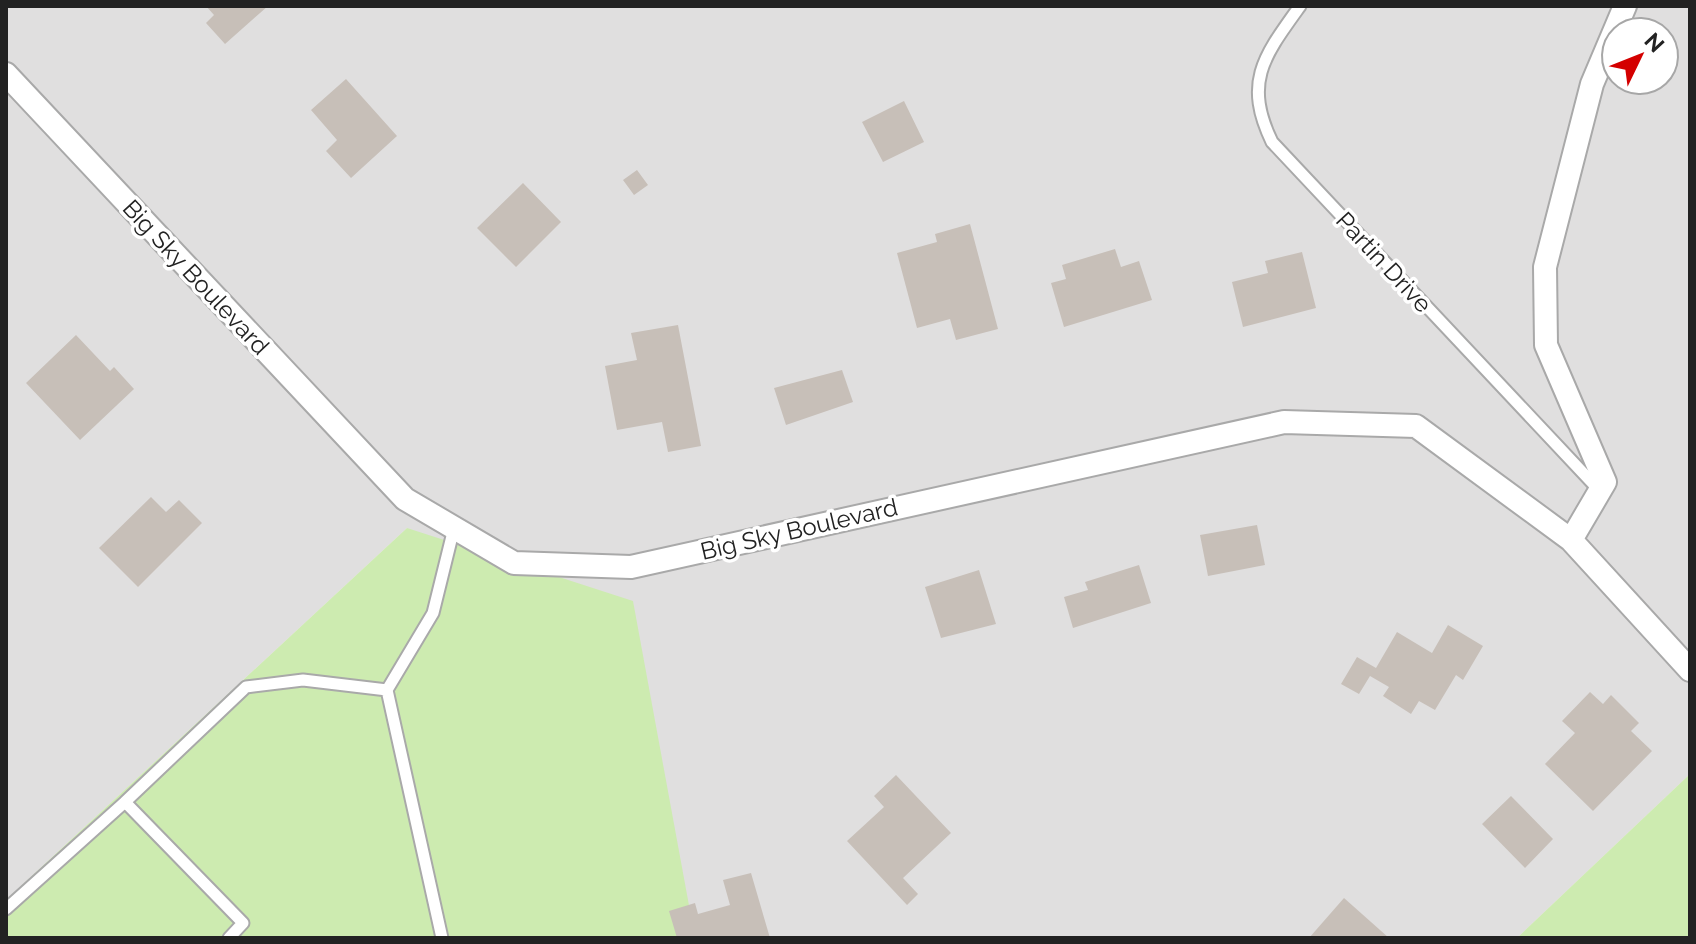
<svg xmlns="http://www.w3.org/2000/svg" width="1696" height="944" font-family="Raleway,sans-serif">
<rect width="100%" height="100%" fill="#f2efe9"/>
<path fill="#e0dfdf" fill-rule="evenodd" d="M6,6H1690V774L1517,938H695L407,528L6,900ZM1616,32H1664V80H1616Z"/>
<path fill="#cdebb0" d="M407,528L633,601L695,938H6V900Z
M1690,774V938H1517Z"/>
<path fill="#c7bfb8" d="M206,6H268L225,44L206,23L214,15Z
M346,79L397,136L351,178L326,151L337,140L311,110Z
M904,101L924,142L883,162L862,122Z
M637,170L648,185L634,195L623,180Z
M523,183L561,222L516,267L477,228Z
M970,224L998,329L956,340L950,319L917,328L897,253L937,242L935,234Z
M1115,249L1121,267L1139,261L1152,300L1064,327L1051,283L1066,279L1062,265Z
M1302,252L1316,308L1243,327L1232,282L1268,273L1265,261Z
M678,325L701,446L668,452L662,422L617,430L605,366L637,360L631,333Z
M76,335L110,371L114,367L134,389L80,440L26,383Z
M842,370L853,402L786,425L774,388Z
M151,497L166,512L179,500L202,523L138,587L99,548Z
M1257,525L1265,565L1208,576L1200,535Z
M1139,565L1151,603L1073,628L1064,597L1088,590L1085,582Z
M979,570L996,624L941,638L925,587Z
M1448,625L1483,646L1463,680L1456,675L1435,710L1419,701L1411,714L1383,696L1389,687L1370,676L1359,694L1341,684L1357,657L1376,668L1397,632L1432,653Z
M1590,692L1603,704L1611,695L1639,723L1631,731L1652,751L1593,811L1545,764L1575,733L1562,721Z
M896,775L951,833L903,878L918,894L907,905L847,841L884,807L874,796Z
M1511,796L1553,839L1525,868L1482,824Z
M751,873L770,938H677L669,911L695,903L698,914L730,905L723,880Z
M1344,898L1389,938H1309Z"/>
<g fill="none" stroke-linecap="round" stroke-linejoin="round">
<defs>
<path id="service" d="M1300,6C1264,56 1243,82 1272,142L1600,491
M125,802L246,687L303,680L387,690
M6,909L125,802L243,923L229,938
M442,938L387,690L433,613L454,528"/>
<path id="minor" d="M6,74L405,499L514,563L631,567L1284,422L1416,426L1571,540L1690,670
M1571,540L1605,482L1546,345L1545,267L1592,84L1625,6"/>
</defs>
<use href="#service" stroke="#a9a9a9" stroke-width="15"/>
<use href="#minor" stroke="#a9a9a9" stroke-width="26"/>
<use href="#service" stroke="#fff" stroke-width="11"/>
<use href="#minor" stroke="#fff" stroke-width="22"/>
</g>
<g text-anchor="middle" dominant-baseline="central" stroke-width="7" stroke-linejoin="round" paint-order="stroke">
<g font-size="24" fill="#222" stroke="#fff">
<text transform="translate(1384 262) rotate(47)">Partin Drive</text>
<text transform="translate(196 277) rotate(47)">Big Sky Boulevard</text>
<text transform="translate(799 529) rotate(-13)">Big Sky Boulevard</text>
</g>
</g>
<rect width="1696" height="944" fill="none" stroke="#222222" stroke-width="16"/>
<g transform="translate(1640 56) rotate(47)"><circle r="38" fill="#ffffff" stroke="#a7a7a7" stroke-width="2"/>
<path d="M0-6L14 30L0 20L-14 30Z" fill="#d40000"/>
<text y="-12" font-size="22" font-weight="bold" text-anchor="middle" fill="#222222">N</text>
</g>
</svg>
